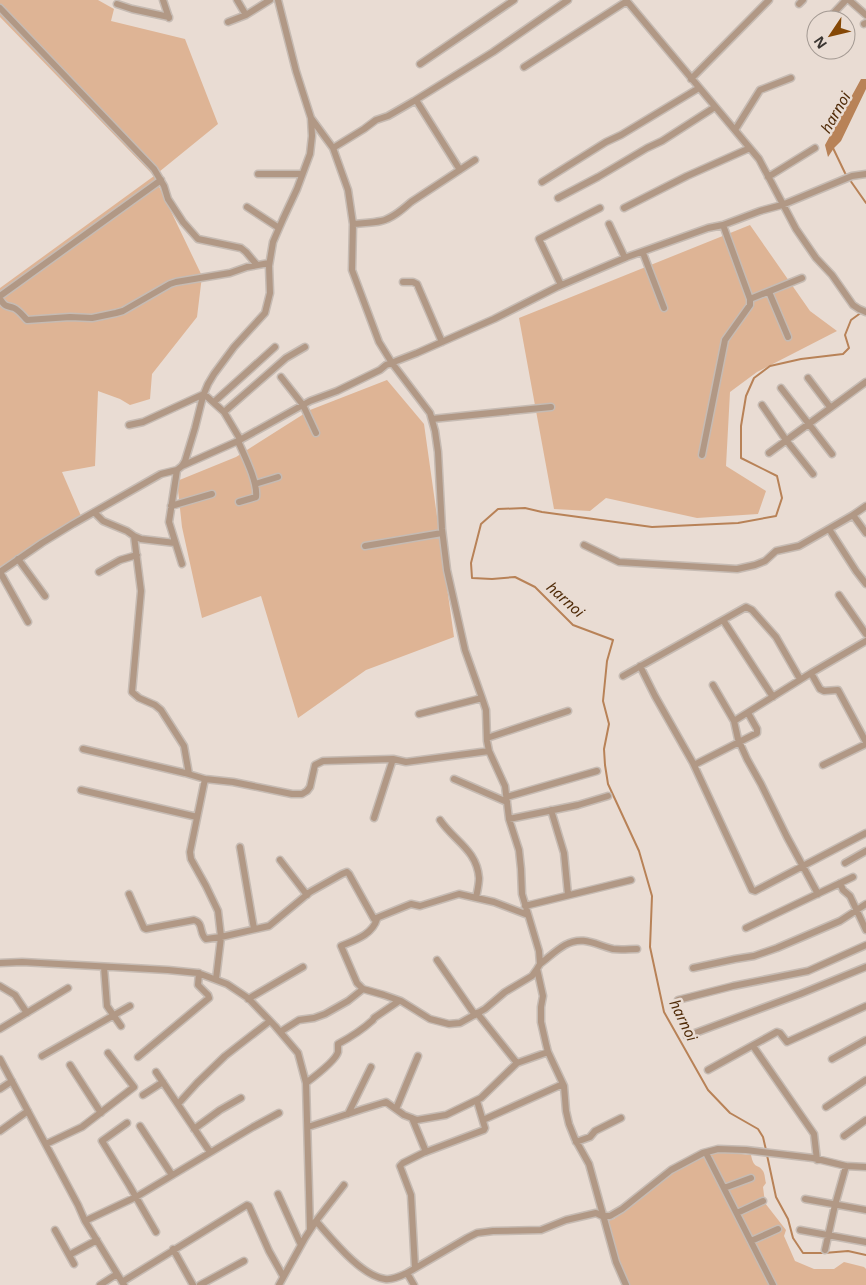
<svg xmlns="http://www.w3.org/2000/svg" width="866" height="1285" font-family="'Noto Sans',sans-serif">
<rect width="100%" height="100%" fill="#e9dcd3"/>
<path fill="#deb495" d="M0,0H98L114,9L111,21L185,39L218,124L154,176L202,276L197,317L152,374L150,399L130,405L120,399L98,391L95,466L62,472L81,516L0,567V288L154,176L0,17Z
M750,225L810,311L837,331L757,372L730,392L726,466L766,491L758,514L697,518L606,498L590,511L554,509L519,318Z
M387,380L424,424L454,637L366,670L298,718L261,596L202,618L182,527L177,481L236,457L310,410Z
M722,1152L751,1155C754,1170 758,1163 763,1171C765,1174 765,1180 766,1183L763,1187L765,1203L786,1230L784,1236L795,1261L814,1269H834L844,1262L864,1267L866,1269V1285H629L620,1265L607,1221L614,1219L673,1172L703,1156Z"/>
<path fill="#b88257" d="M861,79H866V89L841,141L834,148L828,157L825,145Z"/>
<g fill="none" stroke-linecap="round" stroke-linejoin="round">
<path stroke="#b88257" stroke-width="2" d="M833,148L845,173L866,203
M766,1150L763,1137L758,1129L730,1113L708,1090L664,1012L650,947L652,896L639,851L608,784L605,765L604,749L609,724L603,701L607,661L613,640L573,625L535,587L515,577L492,579L472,578L471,563L481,524L498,509L525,508L542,512L652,527L738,523L776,516L782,498L777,476L741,458V426L746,396L754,378L770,366L801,359L843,354L849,348L845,335L851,320L862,312
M767,1155L776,1197L788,1219L793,1238L803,1253H824L848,1251L866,1255"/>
<defs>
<path id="minor" d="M163,0L169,18
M237,0L246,15
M626,0L759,159L796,229L816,258L832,275L853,305L859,309L866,312
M849,0L866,15
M117,4L132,9L169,17
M799,4L803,0
M0,8L154,169L164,186L168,199L183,222L198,239L241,248L246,252L257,265
M827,20L846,0
M228,22L246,15L270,0
M864,24L866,23
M420,64L514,0
M524,67L627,1
M691,79L769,0
M416,100L460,170
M311,118L333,148L348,190L353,224L352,270L379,342L392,363L430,413L435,431L438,452L442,529L447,570L465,650L482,698L486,710L487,741L489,751L505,786L509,819L519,850L521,869L522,894L539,951L540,964L537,969L543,996L541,1007V1022L546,1044L548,1052L564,1086L566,1111L569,1124L575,1139L589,1164L616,1262L626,1285
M735,130L760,90L791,78
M333,148L364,129L376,120L388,116L414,101L493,52L568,0
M258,174H302
M768,177L815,148
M542,182L606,142L621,135L699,88
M558,198L598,177L647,148L662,141L715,107
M247,207L279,228
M624,208L687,176L750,148
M353,224C362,223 372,223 381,221C392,219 403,209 411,202L475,160
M609,224L625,258
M643,253L664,308
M403,282H413L417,284L442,342
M561,285L539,239L600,208
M769,292L788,337
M0,296L161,180
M0,299C6,308 6,305 14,308C19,310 23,316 27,320L70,317L92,318L116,313L123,311L170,284L176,282L230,273L247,267L269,263
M750,299L802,278
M281,377L303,405L316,433
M808,378L830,407
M781,388L832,454
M214,402L275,347
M762,405L786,440L813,474
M224,412L286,358L305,347
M432,419L551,407
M129,425L143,422L204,394L224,412L240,439
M238,441C244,455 258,482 256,497L239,502
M769,453L866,382
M702,455L725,340L750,305V299L723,225
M182,466L238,441L310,401L337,391L380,370L386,365L417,353L494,319L557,287L627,257L708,228L723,225L760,211L782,205L852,176L866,174
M177,470L169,522L182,564
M255,484L278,477
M171,506L212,494
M94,512L103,521L127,531L134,536L141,539L175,543
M853,515L866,533
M829,529L856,571L866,584
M134,536L141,591L132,692L139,698L155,705L161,710L184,746L189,774
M584,545L619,562L737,569L755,565L765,561L776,551L799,546L853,515L866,506
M365,546L442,533
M18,559L45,596
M0,572L42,543L73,524L161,474L177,470L182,466L185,461L195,428L203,396L208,384L214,374L234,347L265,313L270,293L269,266L273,242L283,219L297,189L310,154L312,136L311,118L296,71L278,0
M0,572L28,622
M99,572L120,560L137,555
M839,595L866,634
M723,620L773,697
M640,666L655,696L693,763L752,890L755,891L866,833
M811,673L820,689L824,691L838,690L866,742
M623,676L746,607L752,610L776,637L800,679
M713,685L734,721L738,739L747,759L761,784L787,837L818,894
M419,714L482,698
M734,721L811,673L866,641
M487,738L568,711
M83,749L185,773L205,779L233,782L292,794H302L307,791L310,787L315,765L323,761L393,759L406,762L489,751
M694,765L757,733V729L748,713
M823,765L866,744
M205,779L190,852L191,859L206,886L218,911L221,937L216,979
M454,779L507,802
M81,790L197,817
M507,797L597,771
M551,810L564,853L568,895
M374,818L393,759
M509,819L578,805L608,796
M440,820C454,841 477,850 479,878C479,885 477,892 476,898
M240,847L254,929
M280,860L307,895
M845,863L866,851
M840,883L843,890L850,896L866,930
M129,894L144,928L146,929L194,920C204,923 199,934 206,939L221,937L269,926L310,892L342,874L347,872L349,874L374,919L411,904L420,906L459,894L494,902L528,915
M525,906L631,880
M377,919C372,935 355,940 341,946L357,983L363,989L384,995L401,1001L430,1019L449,1024L460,1023L485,1009L505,992L532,976L537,969
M746,928L853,877
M437,960L475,1015
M0,963L22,962L168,970L198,973L227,984L248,998L275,1026L298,1053L306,1083L310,1229
M540,964C548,958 556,950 565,945C583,935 596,945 613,949C621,950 629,949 637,949
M104,967L107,1006L121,1026
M693,968L735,959L754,956L777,948L840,921L866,904
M0,986L15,995L27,1013
M248,999L303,967
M678,1000L733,986L808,971L866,945
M477,1013L517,1063
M0,1029L68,988
M280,1032L299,1020L314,1018L325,1014L348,1001L363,989
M687,1036L800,994L866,967
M753,1046L814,1134L817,1160
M42,1056L130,1006
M138,1057L209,998L208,995L198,985L199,973
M0,1059L78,1205L85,1221L124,1285
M832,1059L866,1040
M70,1065L101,1113
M708,1070L777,1032L780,1033L787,1042L866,1006
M156,1072L210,1152
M306,1083C314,1077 336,1060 338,1052C338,1049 338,1047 338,1044C351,1037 362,1030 373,1020L374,1018L399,1001
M0,1089L12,1081
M143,1095L163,1082
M178,1104L197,1083L225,1056L270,1021
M826,1107L866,1080
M396,1109L418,1056
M348,1114L371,1067
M412,1118L426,1152
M483,1120L563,1084
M127,1123L102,1141L129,1185L156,1232
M140,1126L172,1175
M308,1127L363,1109L386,1102L404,1115L417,1120L446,1115L481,1098L517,1063L548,1052
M194,1129L220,1110L241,1098
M0,1131L28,1111
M844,1136L866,1120
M576,1142L590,1137L595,1131L621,1118
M46,1144L82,1127L134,1087L108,1053
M706,1153L773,1285
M724,1188L751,1178
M278,1194L301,1245
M805,1199L866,1210
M737,1213L763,1201
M85,1221L136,1197L253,1127L279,1113
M316,1221L344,1185
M55,1230L74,1264
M800,1230L866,1242
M751,1241L778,1229
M173,1249L193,1285
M825,1250L835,1205L846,1166
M69,1255L97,1240
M415,1268L411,1195L400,1166L403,1163L423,1153L484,1130L485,1128L477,1101
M407,1273L414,1285
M122,1282L247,1205L249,1206L269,1251L283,1276
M100,1285L117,1274
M200,1285L244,1261
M279,1285L305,1238L316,1221C332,1239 361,1276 385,1279C392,1280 401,1276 407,1273L467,1238L477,1233L493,1231L541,1230L566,1220L596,1213L602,1216H610L622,1209L671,1170L703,1153L718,1149L746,1150L813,1158L846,1166L866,1167"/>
</defs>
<use href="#minor" stroke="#c6bbb3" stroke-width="9"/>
<use href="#minor" stroke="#b19885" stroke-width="6"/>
</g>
<g text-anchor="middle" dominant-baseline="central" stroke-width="5" stroke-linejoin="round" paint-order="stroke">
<g font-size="15" font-style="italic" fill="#502b08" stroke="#e9dcd3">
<text transform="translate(835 112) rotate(-60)">harnoi</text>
<text transform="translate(566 599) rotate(42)">harnoi</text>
<text transform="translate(684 1020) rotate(64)">harnoi</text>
</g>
</g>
<g transform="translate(831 35) rotate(235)"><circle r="24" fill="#e9dcd3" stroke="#a39992"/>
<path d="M0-4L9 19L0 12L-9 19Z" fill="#854806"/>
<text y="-8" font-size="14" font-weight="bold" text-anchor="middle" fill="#3a3531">N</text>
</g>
</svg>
